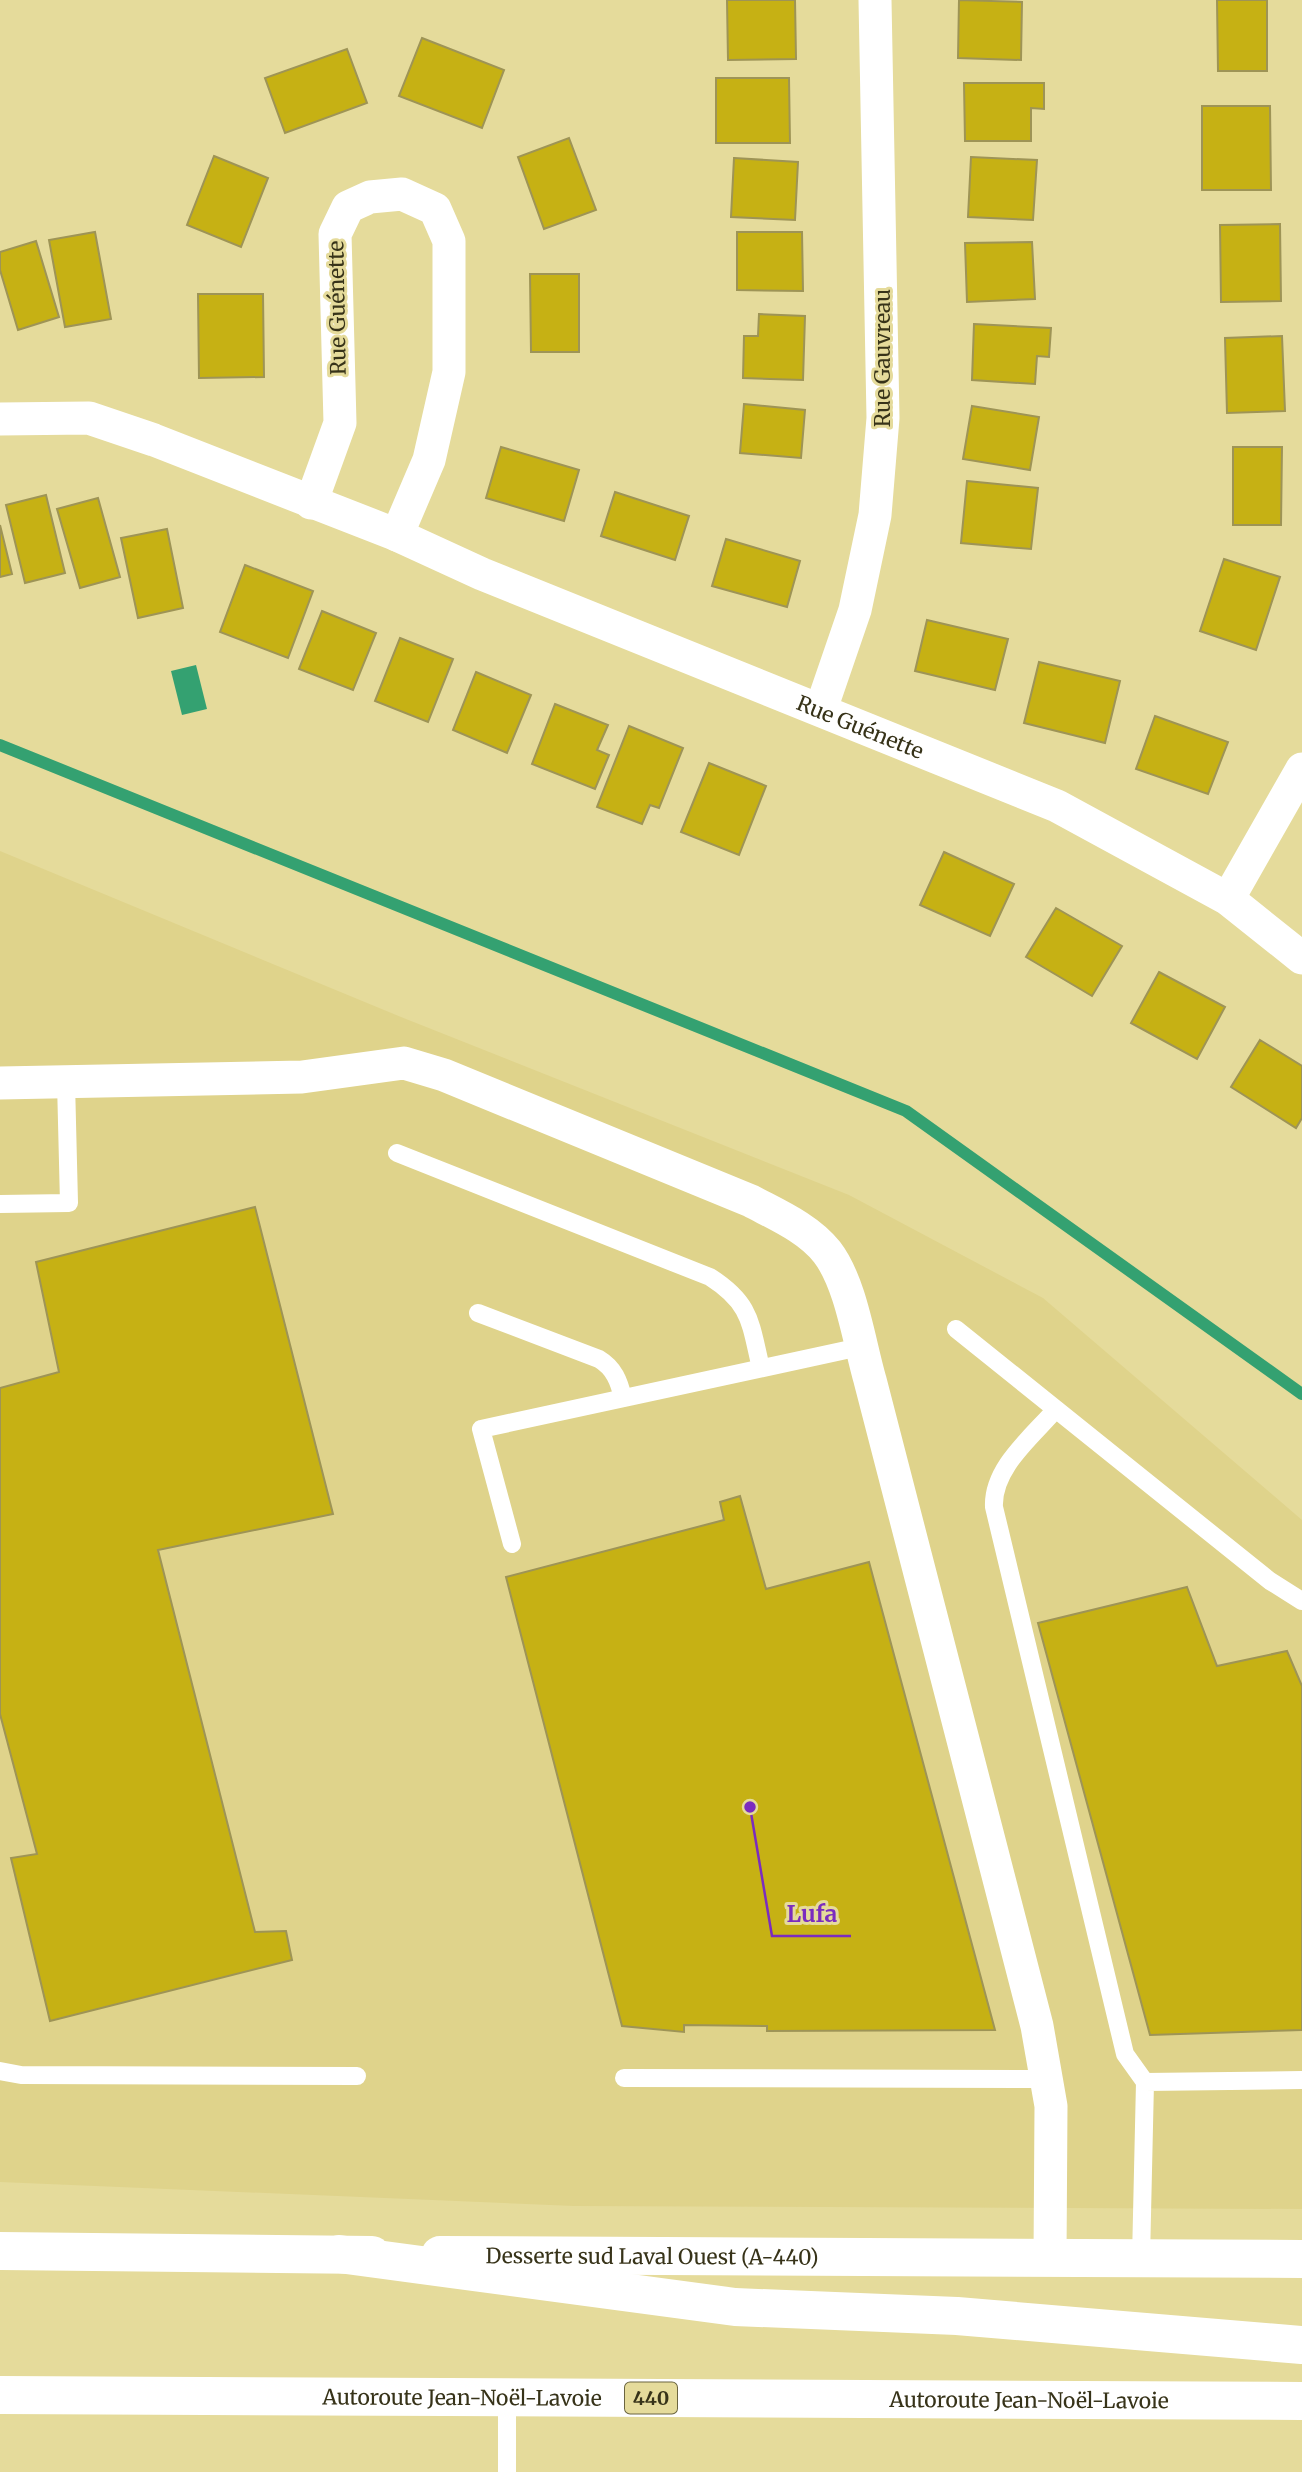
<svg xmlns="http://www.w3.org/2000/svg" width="1302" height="2472" font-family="Merriweather,serif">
<rect width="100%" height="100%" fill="#e5db9b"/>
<path fill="#dfd38b" d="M0,851L401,1017L849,1195L1043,1298L1302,1520V2209L574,2206L0,2182Z"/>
<path fill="#34a171" d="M196,665L207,709L182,715L171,671Z"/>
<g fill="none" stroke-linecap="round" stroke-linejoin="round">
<path stroke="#34a171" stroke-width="12" d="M0,745L906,1111L1302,1394"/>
</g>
<path fill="#c6b114" stroke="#9e9456" stroke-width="2" d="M727,0H795L796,59L728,60Z
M959,0L1022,2L1021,60L958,58Z
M1217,0H1267V71H1218Z
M422,38L504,70L482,128L399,96Z
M347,49L367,103L285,133L265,78Z
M716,78H789L790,143H716Z
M964,83H1044V109L1031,108V141H965Z
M1202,106H1270L1271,190H1202Z
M569,138L596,210L544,229L518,157Z
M214,156L268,178L241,247L187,225Z
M971,157L1037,160L1033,220L968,217Z
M734,158L798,162L795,220L731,217Z
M1280,224L1281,301L1221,302L1220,225Z
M95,232L111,319L65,327L49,240Z
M737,232H802L803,291L737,290Z
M36,241L59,317L18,330L0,270V252Z
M1032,242L1035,299L967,302L965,243Z
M530,274H579V352H531Z
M198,294H263L264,377L199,378Z
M759,314L805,316L803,380L743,378L744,336H758Z
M974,324L1051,328L1049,357L1037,356L1035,384L972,380Z
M1282,336L1285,411L1227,413L1225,338Z
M744,404L805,410L801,458L740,453Z
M972,406L1039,417L1030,470L963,459Z
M501,447L579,470L564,521L486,498Z
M1233,447H1282L1281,525H1233Z
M967,481L1038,488L1031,549L961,543Z
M615,492L689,516L675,560L601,536Z
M46,495L65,573L25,583L6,505Z
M98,498L120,577L80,588L57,509Z
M0,525L12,574L0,577Z
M167,529L183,608L138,618L121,538Z
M726,539L800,561L787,607L712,586Z
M1224,559L1280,577L1256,650L1200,631Z
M245,565L313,591L288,658L220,632Z
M322,611L376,633L353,690L299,669Z
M927,620L1008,639L995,690L915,671Z
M400,638L453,659L428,722L375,701Z
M1039,662L1120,681L1105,743L1024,723Z
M476,672L531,695L507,753L453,730Z
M555,704L608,725L597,750L609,755L595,789L532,764Z
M1155,716L1228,742L1208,794L1136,769Z
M629,726L683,748L659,808L650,805L642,824L597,807Z
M709,763L766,786L739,855L681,832Z
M944,852L1014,884L990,936L920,905Z
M1056,908L1122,946L1092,996L1026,957Z
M1159,972L1225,1007L1197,1059L1131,1023Z
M1260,1040L1302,1066V1118L1296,1128L1231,1087Z
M255,1207L333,1514L158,1550L255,1932L286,1931L292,1960L50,2021L11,1858L37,1854L0,1714V1388L59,1372L36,1262Z
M740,1496L766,1589L869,1562L995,2030L767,2031V2026L684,2025V2032L622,2026L506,1577L724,1520L720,1502Z
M1187,1587L1217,1666L1287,1651L1302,1686V2030L1150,2035L1038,1623Z"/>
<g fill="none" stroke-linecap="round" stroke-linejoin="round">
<path stroke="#fff" stroke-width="18" d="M397,1153L710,1277C752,1304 750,1323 761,1368
M0,1204L69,1203L66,1082
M478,1313L599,1359C614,1368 619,1381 623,1398
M956,1329L1270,1581L1302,1601
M1056,1409C1032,1437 992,1468 994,1507L1125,2054L1145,2082
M512,1544L481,1429L860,1347
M0,2071L21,2075L357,2076
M624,2078L1048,2079
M1141,2259L1145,2082L1302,2080
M507,2472V2398"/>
<g stroke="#fff" stroke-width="33">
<path id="s1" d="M0,419L89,418L154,440L397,535L482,574L1057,806L1228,899L1302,958"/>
<path d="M311,503L340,423L335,234L348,207L370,197L402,194L435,209L449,241V372L429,460L397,535"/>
<path d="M821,709L855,610L875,515L883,418L875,0"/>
<path d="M1228,899L1302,769"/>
<path d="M0,1083L302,1077L404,1063L444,1075L751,1201C777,1215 808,1228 827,1252C851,1283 859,1342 870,1380L1037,2026L1051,2106L1050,2258"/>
</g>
<g stroke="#fff" stroke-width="38">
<path d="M0,2251L372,2255"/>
<path id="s2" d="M440,2255L1302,2259"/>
</g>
<g stroke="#fff" stroke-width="38">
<path d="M339,2254L735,2307L957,2316L1302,2345"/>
<path id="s3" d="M0,2395L1302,2401"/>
</g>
</g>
<g text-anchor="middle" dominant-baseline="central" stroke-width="6" stroke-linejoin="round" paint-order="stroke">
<rect fill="#e5db9b" stroke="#6b6540" stroke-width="2" x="625" y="2382.5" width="52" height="31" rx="5"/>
<g font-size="19" font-weight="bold" fill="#373319">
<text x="651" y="2398">440</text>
</g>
<g font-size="21" fill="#373319" stroke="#e5db9b">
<text transform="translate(337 308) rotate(-91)">Rue Guénette</text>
<text transform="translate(882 358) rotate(-90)">Rue Gauvreau</text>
<text stroke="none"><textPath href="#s1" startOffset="920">Rue Guénette</textPath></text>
<text stroke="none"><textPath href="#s2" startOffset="212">Desserte sud Laval Ouest (A-440)</textPath></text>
<text stroke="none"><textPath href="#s3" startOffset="462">Autoroute Jean-Noël-Lavoie</textPath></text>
<text stroke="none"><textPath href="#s3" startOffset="1029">Autoroute Jean-Noël-Lavoie</textPath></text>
</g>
</g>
<path fill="none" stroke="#7b2cbf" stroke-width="2.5" d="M750 1807L772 1936H851"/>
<circle fill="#7b2cbf" stroke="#e5db9b" stroke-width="2.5" cx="750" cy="1807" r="7"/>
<g font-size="23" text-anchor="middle" font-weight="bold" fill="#7b2cbf" stroke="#e5db9b" stroke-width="6" stroke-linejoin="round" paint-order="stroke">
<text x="812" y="1922">Lufa</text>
</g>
</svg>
